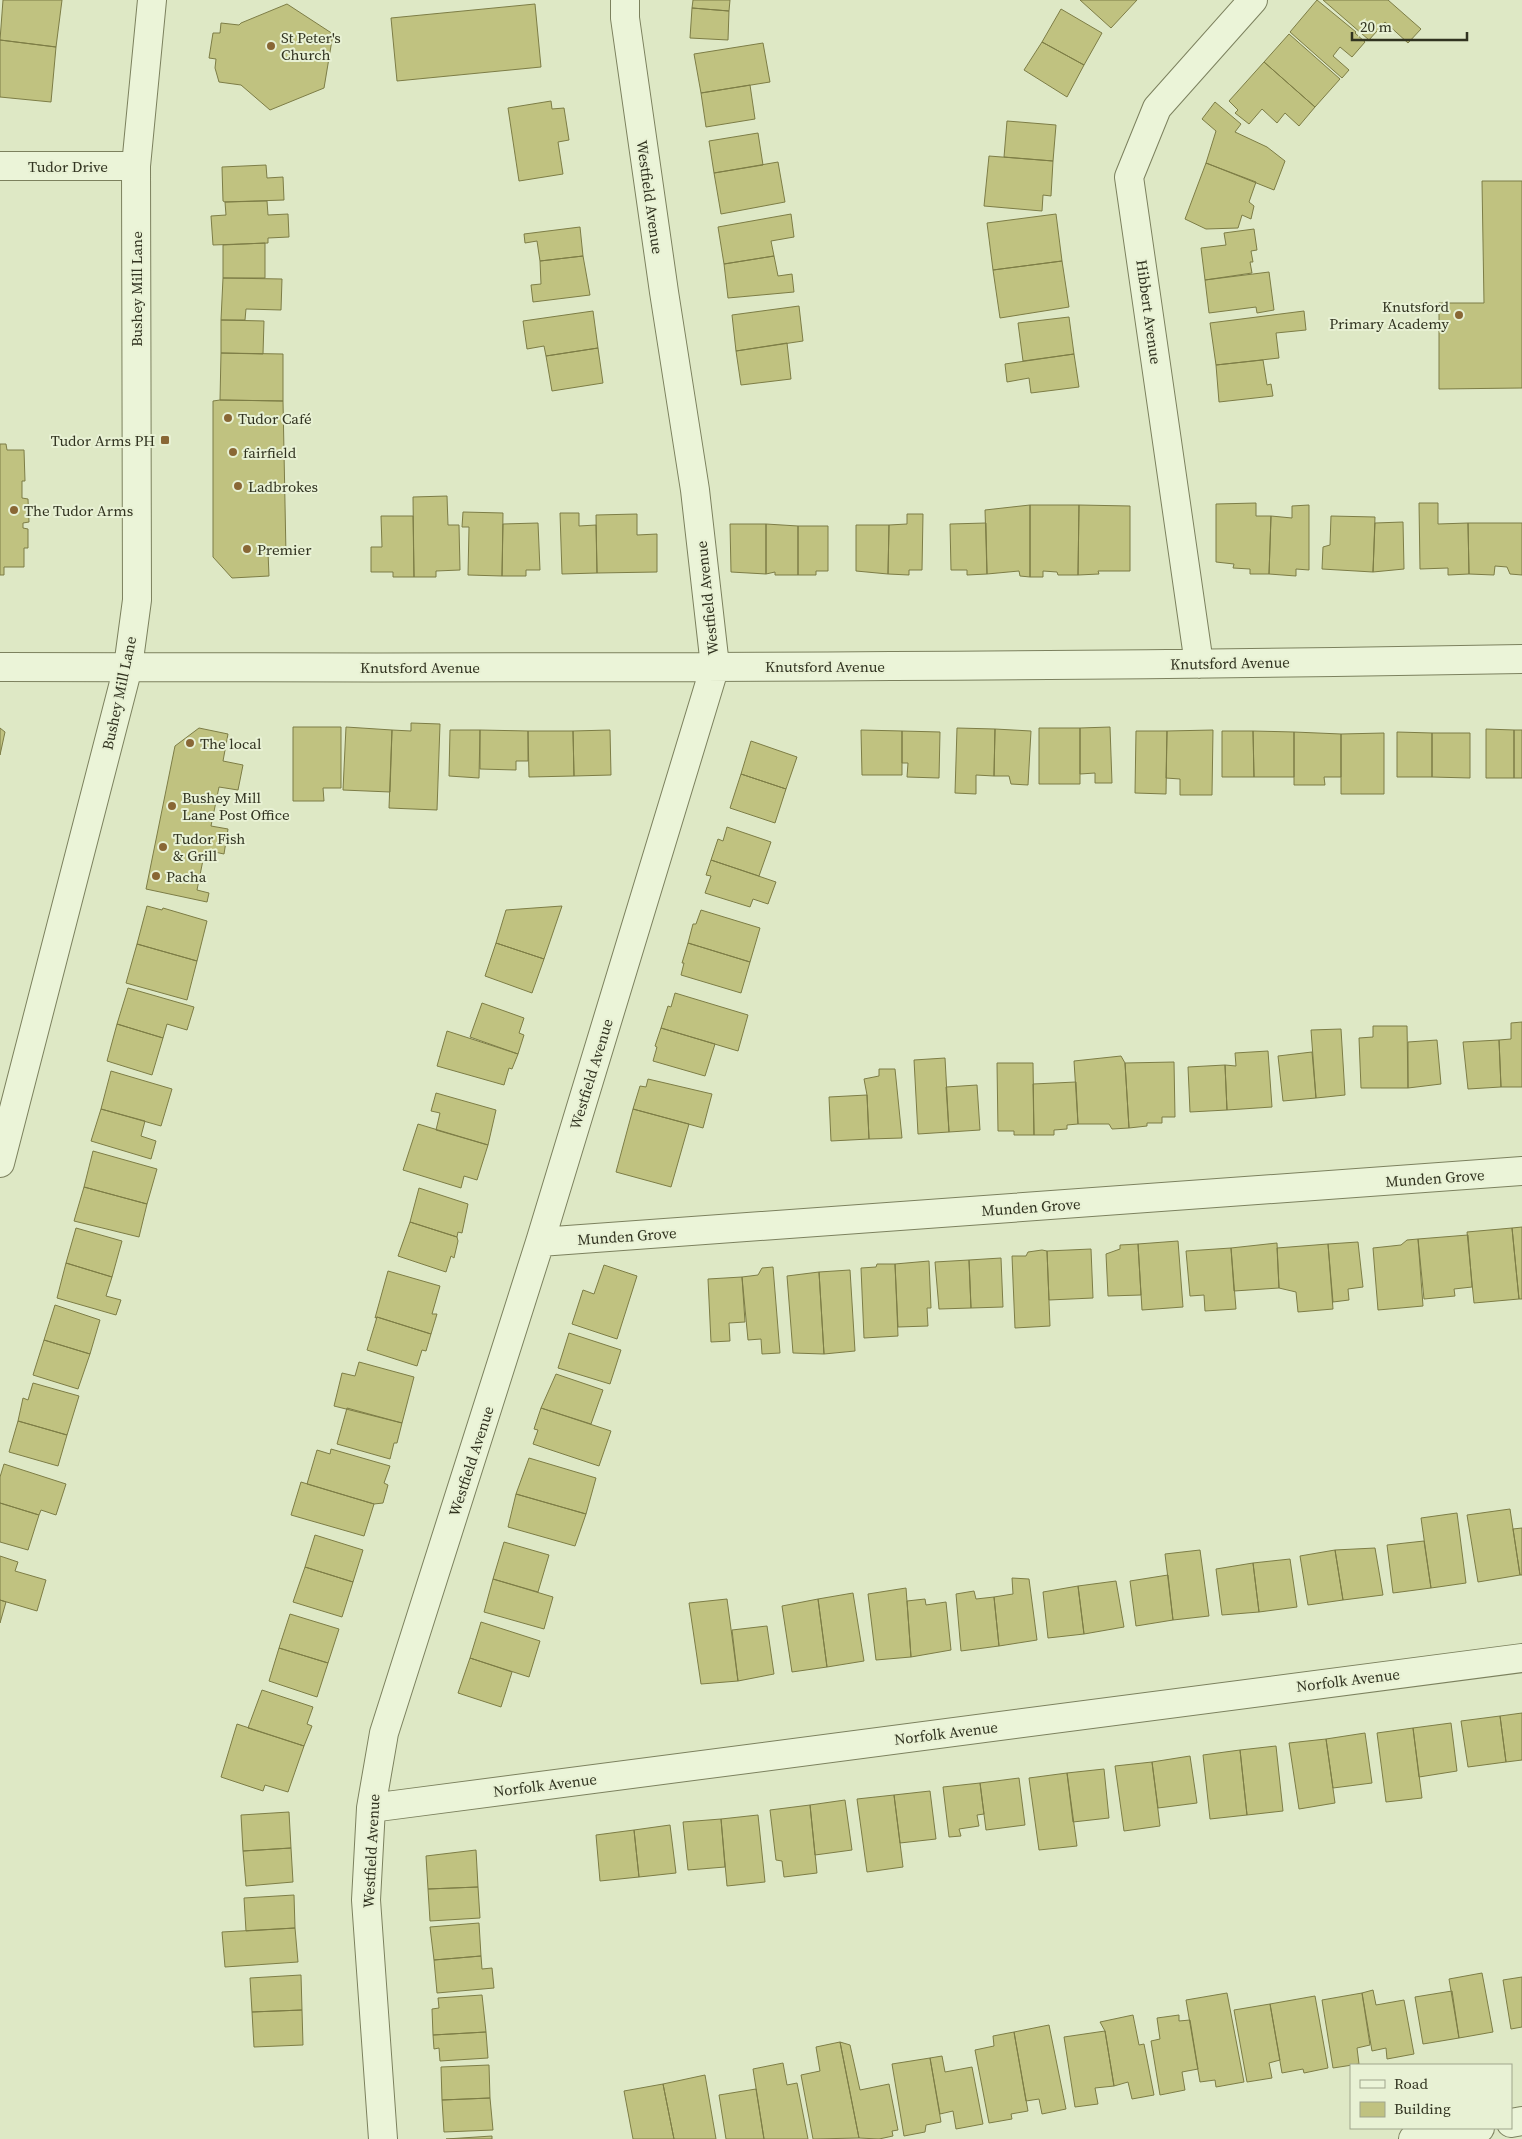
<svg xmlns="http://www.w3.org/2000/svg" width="1522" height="2139" font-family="'Source Serif 4',serif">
<rect width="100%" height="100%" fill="#dee8c5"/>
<path fill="#c0c280" stroke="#7d7d46" d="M3,0H62L56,47L0,40Z
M693,0H730L729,11L692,8Z
M1080,0H1137L1111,28Z
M1317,0L1356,32L1355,33L1365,42L1352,57L1340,47L1333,56L1349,70L1342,78L1290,32Z
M1323,0H1388L1421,29L1408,43L1385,22L1369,40Z
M287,4L333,34L324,88L270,110L241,85L219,82L215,68L216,59L209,58L213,33H220L221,23L239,25L241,23Z
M535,4L541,67L397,81L391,18Z
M692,8L729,11L728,40L690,38Z
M1061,9L1102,33L1084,65L1042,42Z
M1289,34L1340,79L1315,107L1264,62Z
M0,40L56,47L51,102L0,97Z
M1042,42L1084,65L1067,97L1024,70Z
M763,43L770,82L701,93L694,54Z
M1264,62L1315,107L1299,126L1285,113L1277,123L1262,109L1249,124L1235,113L1238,110L1229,101Z
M750,85L755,119L706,127L701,93Z
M551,101L552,109L564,108L569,140L558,142L563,174L519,181L508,108Z
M1215,102L1241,124L1235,132L1267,147L1285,161L1274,190L1206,163L1216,131L1202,119Z
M1007,121L1056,125L1053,161L1004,157Z
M758,133L763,165L714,173L709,141Z
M989,156L1053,161L1051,196L1043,195L1042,211L984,206Z
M778,162L785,202L721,214L714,173Z
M1206,163L1256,182L1249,202L1254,206L1251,219L1242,215L1238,228L1206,229L1185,219Z
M266,165L267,178L283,177L284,200L225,202L223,201L222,167Z
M1482,181H1522V388L1439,389V303H1484Z
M267,201L268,215L288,214L289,237L268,238V243L213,245L211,216L226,215L225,202Z
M791,214L794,237L771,241L774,256L724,264L718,227Z
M1056,214L1062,261L993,270L987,223Z
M580,227L583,256L540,261L537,241L525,243L524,234Z
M1254,229L1257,250L1251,251L1253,262H1250L1252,273L1205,280L1201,248L1226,245L1224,233Z
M265,243V278H223V245Z
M583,256L590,295L533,302L531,285L541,284L540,261Z
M774,256L778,276L792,274L794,292L728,298L724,264Z
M1062,261L1069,307L1000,318L993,270Z
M1269,272L1274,310L1257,313L1256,307L1209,313L1205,280Z
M223,278L282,279L281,310L246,309L245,320H221Z
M799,306L803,341L736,351L732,315Z
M593,311L598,348L546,356L544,346L527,349L523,321Z
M1304,311L1306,330L1276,333L1279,358L1216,365L1210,323Z
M1069,317L1074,354L1023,361L1018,323Z
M221,320L264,321L263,354L221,353Z
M787,343L791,379L741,385L736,351Z
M598,348L603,383L552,391L546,356Z
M221,353L283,354V401L220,400Z
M1074,354L1079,387L1031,393L1029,378L1007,382L1005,364Z
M1263,360L1267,385L1271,384L1273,396L1219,402L1216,365Z
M220,400L283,401L286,555L268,552L269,576L232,578L213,557V401Z
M0,444H6L7,450H24L25,481H22V498L28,499L29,522L23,523V528L28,529V548H24V567H4V575H0Z
M447,496L448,525H459L460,570L436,571V577H414L413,497Z
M1256,503V516H1271L1269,574H1250V569L1233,568L1234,564L1216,562V504Z
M1419,503H1438V524L1468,523L1469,574L1448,575V568L1420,569Z
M1030,505H1079L1078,575H1058L1057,572L1043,571V577H1030Z
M1030,505V577L1020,576L1019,571L987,574L985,510Z
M1079,505L1130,506V571H1098L1099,574L1078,575Z
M1309,505V570L1296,569V576L1269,574L1271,516L1292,518V506Z
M463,512L503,513L502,576L468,575L469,527H462Z
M560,513H579V526L596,525L597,573L562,574Z
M637,514V535L657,534V572L597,573L596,515Z
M907,514H923L922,570H909V575L888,574L889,525L907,524Z
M381,516H413L414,577H393V572H371V547H382Z
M1331,516L1375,517L1373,572L1322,569L1323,547L1330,545Z
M1403,522L1404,569L1373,572L1375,523Z
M538,523L540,570H526V576H502L503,524Z
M986,523L987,574L967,575V570H951L950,524Z
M1468,523H1522V575L1510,574L1507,567L1495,566L1494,575L1469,574Z
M730,524H766V574L731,572Z
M766,524L798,526V575H775V572L766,574Z
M856,525H889L888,574L856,571Z
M798,526H828V571H816V575H798Z
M411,723L440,724L437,810L389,808L392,730L411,731Z
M293,727H341V788H323L324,801H293Z
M346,727L392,730L390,792L343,790Z
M1110,727L1112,783H1095V773L1080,774V728Z
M0,728L5,732L0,755Z
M199,728L228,734L223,761L243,765L238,790L219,787L211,826L228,829L224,854L205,850L197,890L209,893L207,902L146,889L175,746Z
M957,728L995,729L994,776L976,775V794L955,793Z
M1039,728H1080V784H1039Z
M995,729L1031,731L1028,785L1011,784L1009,776H994Z
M1486,729L1514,730V778H1486Z
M450,730H480L479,778L449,776Z
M480,730L528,731V761H516V770L480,769Z
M610,730L611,775L574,776L573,731Z
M861,730L902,731V775H862Z
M1213,730L1212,795H1180V779L1166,778L1167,731Z
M1514,730H1522V778H1514Z
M528,731H573L574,776L529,777Z
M902,731L940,732L939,778L907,777L908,763H902Z
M1136,731H1167L1166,794L1135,793Z
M1222,731H1253L1254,777H1222Z
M1253,731L1294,732V777H1254Z
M1294,732L1341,734V777H1324L1325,785H1294Z
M1397,732L1432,733V777H1397Z
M1384,733V794H1341V734Z
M1432,733H1470V778L1432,777Z
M751,741L797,757L786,789L741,774Z
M741,774L786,789L775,823L730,808Z
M727,827L771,842L759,876L711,860L718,839L723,841Z
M711,860L776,882L768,904L753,899L750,907L705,893L711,876L706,875Z
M147,906L162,910L163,908L207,921L197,961L137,944Z
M562,906L544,959L496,943L506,910Z
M701,910L760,928L750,962L688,943L693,924H696Z
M496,943L544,959L532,993L485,976Z
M688,943L750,962L741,993L681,975L684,963H682Z
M137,944L197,961L187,1000L126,983Z
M128,988L194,1007L187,1030L167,1024L163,1038L117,1024Z
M675,993L748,1015L738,1051L661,1028L668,1006L671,1007Z
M482,1003L524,1018L519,1033L524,1035L518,1054L470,1037Z
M1522,1022V1087H1501L1499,1040L1511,1039V1023Z
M117,1024L163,1038L152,1075L107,1061Z
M1373,1026H1407L1408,1088H1361L1359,1038L1373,1037Z
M661,1028L715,1044L705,1076L653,1061L657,1047L655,1046Z
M1341,1029L1345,1095L1316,1098L1311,1030Z
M447,1031L518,1054L512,1069L509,1068L504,1085L437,1066Z
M1437,1040L1441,1084L1408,1088V1042Z
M1499,1040L1501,1087L1468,1089L1463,1042Z
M1268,1051L1272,1107L1227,1110L1225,1065L1236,1066L1235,1053Z
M1312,1052L1316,1098L1283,1101L1278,1056Z
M1121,1056L1125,1063L1129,1128L1112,1129L1109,1124H1078L1074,1061Z
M945,1058L949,1132L918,1134L914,1060Z
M1174,1062L1175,1117H1162V1123H1147V1126L1129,1128L1125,1063Z
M997,1063H1033L1034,1135H1014V1131H998Z
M1225,1065L1227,1110L1190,1112L1188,1067Z
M879,1069H895L902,1138L869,1139L867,1095L864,1079L879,1076Z
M111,1071L172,1089L161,1126L101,1109Z
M648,1079L712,1094L703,1128L633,1109L640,1086L646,1087Z
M1076,1082L1078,1124L1067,1125V1129L1054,1130V1135H1034L1033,1084Z
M977,1085L980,1130L949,1132L946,1087Z
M436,1093L496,1110L488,1145L436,1130L440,1113L431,1111Z
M867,1095L869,1139L831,1141L829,1097Z
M101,1109L145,1121L141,1136L156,1141L151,1159L91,1141Z
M633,1109L689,1124L671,1187L616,1172Z
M418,1124L488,1145L477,1180L464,1176L461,1188L403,1170Z
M93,1151L157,1169L147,1204L84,1187Z
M84,1187L147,1204L139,1237L74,1221Z
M419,1188L468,1204L462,1233L458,1232L457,1237L410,1222Z
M410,1222L457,1237L458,1241L454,1258L451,1256L446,1272L398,1256Z
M1522,1227V1299H1519L1512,1228Z
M76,1228L122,1241L112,1277L66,1263Z
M1512,1228L1519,1299L1474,1303L1467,1232Z
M1468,1235L1472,1287L1454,1289L1455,1296L1424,1299L1418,1239Z
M1418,1239L1423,1306L1378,1310L1373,1248L1401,1245L1407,1240Z
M1178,1241L1183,1307L1142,1310L1138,1244Z
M1358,1242L1363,1287L1348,1289L1349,1300L1333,1302L1328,1244Z
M1277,1243L1279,1288L1234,1291L1231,1248Z
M1138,1244L1141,1295L1108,1296L1106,1254L1120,1249V1245Z
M1328,1244L1333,1309L1298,1312L1296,1292L1279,1288L1277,1248Z
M1231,1248L1236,1309L1205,1311L1204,1295L1190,1296L1186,1251Z
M1091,1249L1093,1298L1049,1300L1047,1251Z
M1042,1250L1047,1251L1050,1326L1015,1328L1012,1256H1026L1028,1252Z
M1001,1258L1003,1307L971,1308L969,1260Z
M969,1260L971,1308L939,1309L935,1262Z
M929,1261L931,1308H927L928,1326L898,1327L895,1264Z
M66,1263L112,1277L106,1296L121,1300L116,1315L57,1298Z
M877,1264H895L898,1336L864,1338L861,1268L876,1267Z
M604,1265L637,1276L617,1339L572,1324L583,1290L594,1294Z
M773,1267L780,1353L762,1354L761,1339L748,1340L742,1277L758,1275L762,1268Z
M850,1270L855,1351L824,1354L819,1272Z
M388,1271L440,1286L432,1314H437L431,1334L377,1317L375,1318Z
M819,1272L824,1354L793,1353L787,1276Z
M742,1277L745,1322L729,1323L730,1341L711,1342L708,1279Z
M55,1305L100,1320L90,1354L44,1340Z
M377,1317L431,1334L426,1351L422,1350L417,1366L367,1350Z
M569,1333L621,1350L610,1384L558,1368Z
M44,1340L90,1354L78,1389L33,1375Z
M359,1362L414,1377L402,1423L334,1406L342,1373L355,1376Z
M556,1374L603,1390L591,1424L541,1408Z
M33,1383L79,1396L67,1435L18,1421L23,1398L28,1400Z
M347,1408L402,1423L397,1443H394L390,1459L337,1444Z
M541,1408L611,1431L599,1466L533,1444L538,1430L534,1429Z
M18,1421L67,1435L58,1466L9,1452Z
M331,1449L390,1466L384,1483L388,1485L383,1503L374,1504L307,1484L317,1450L330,1454Z
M529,1458L596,1478L586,1514L516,1494Z
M4,1464L66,1484L56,1515L41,1510L39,1515L0,1503V1477Z
M301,1482L374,1504L364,1536L291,1515Z
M516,1494L586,1514L575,1546L508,1527Z
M0,1503L39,1515L28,1550L0,1542Z
M1510,1509L1520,1575L1478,1582L1467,1515Z
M1457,1513L1466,1583L1431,1588L1421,1518Z
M1522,1528V1575H1520L1513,1529Z
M315,1535L363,1550L353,1582L305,1567Z
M1424,1541L1431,1588L1393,1593L1387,1545Z
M504,1542L549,1555L538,1592L493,1579Z
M1375,1548L1383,1595L1343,1600L1335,1550Z
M1200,1550L1209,1616L1173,1620L1165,1554Z
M1335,1550L1343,1600L1308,1605L1300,1556Z
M0,1556L18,1562L15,1571L46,1580L37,1611L0,1600Z
M1290,1559L1297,1607L1259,1612L1253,1563Z
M1253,1563L1259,1612L1222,1615L1216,1569Z
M305,1567L353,1582L342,1617L293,1602Z
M1168,1575L1173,1620L1136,1626L1130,1581Z
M1012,1578L1029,1579L1037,1640L999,1646L994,1597L1013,1594Z
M493,1579L553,1597L544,1629L484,1612Z
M1116,1581L1124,1627L1084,1634L1078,1586Z
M1078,1586L1084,1634L1048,1638L1043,1592Z
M906,1588L911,1657L876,1660L868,1594Z
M974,1591L976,1599L994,1597L999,1646L961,1651L956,1594Z
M853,1593L864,1661L827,1667L818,1599Z
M727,1599L738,1681L701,1684L689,1603Z
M818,1599L827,1667L792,1672L782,1606Z
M925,1599L926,1605L946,1602L951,1650L911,1657L907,1601Z
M0,1600L6,1602L0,1623Z
M290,1614L339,1629L328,1663L279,1648Z
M481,1622L540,1641L529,1677L470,1658Z
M767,1626L774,1674L738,1681L732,1630Z
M279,1648L328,1663L317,1697L269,1681Z
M470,1658L512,1672L501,1707L458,1693Z
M262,1690L313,1707L307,1724L312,1726L304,1746L248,1728Z
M1522,1713V1760L1506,1762L1500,1716Z
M1500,1716L1506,1762L1468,1767L1461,1721Z
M1451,1723L1457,1771L1419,1777L1413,1728Z
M237,1724L304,1746L288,1792L265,1785L263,1791L221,1777Z
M1413,1728L1422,1798L1386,1802L1377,1733Z
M1365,1733L1372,1783L1333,1788L1326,1739Z
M1326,1739L1335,1803L1299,1809L1289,1743Z
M1276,1746L1283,1811L1247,1815L1240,1750Z
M1240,1750L1247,1815L1210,1819L1203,1755Z
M1190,1756L1197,1803L1158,1808L1152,1762Z
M1152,1762L1160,1826L1124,1831L1115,1766Z
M1104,1769L1109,1818L1073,1822L1067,1773Z
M1067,1773L1077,1846L1039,1850L1029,1778Z
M1019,1778L1025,1825L986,1830L980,1783Z
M980,1783L984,1814L977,1815L979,1826L959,1829L961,1836L949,1837L943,1787Z
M930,1791L936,1839L900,1843L894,1795Z
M894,1795L903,1867L867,1872L857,1799Z
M845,1800L852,1850L815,1855L810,1805Z
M810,1805L817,1873L784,1877L782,1861L776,1860L770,1810Z
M289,1812L291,1848L243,1851L241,1815Z
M758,1815L765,1882L727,1886L721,1819Z
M721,1819L725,1867L688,1870L683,1822Z
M670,1825L676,1873L639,1877L634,1830Z
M634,1830L639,1877L600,1881L596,1835Z
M291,1848L293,1882L246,1886L243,1851Z
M476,1850L478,1887L428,1889L426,1856Z
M478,1887L480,1918L430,1921L428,1889Z
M294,1895L295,1928L246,1931L244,1898Z
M479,1923L481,1956L434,1960L430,1927Z
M295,1928L298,1962L225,1967L222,1932Z
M481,1956L482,1969L492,1968L494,1988L437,1993L434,1960Z
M1482,1973L1493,2032L1459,2038L1449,1979Z
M301,1975L302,2010L252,2012L250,1978Z
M1522,1977V2027L1511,2029L1503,1980Z
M1373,1990L1376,2005L1404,2000L1414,2054L1387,2059L1386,2048L1372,2051L1362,1993Z
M1452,1991L1459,2038L1423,2044L1415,1997Z
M1227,1993L1244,2082L1216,2087L1215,2080L1200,2082L1186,2000Z
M1362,1993L1370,2045L1357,2048L1359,2064L1333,2068L1322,2000Z
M482,1995L486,2032L433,2035L432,2009L439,2008L438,1998Z
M1315,1996L1328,2068L1304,2073L1303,2069L1282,2073L1270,2004Z
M1270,2004L1280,2060L1269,2063L1272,2078L1247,2082L1234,2010Z
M302,2010L303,2045L254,2047L252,2012Z
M1133,2015L1139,2045L1144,2044L1154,2095L1132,2099L1128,2082L1114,2086L1105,2031L1100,2022Z
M1179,2015V2021L1190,2020L1198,2069L1182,2072L1185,2090L1160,2095L1151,2041L1160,2039L1157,2018Z
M1049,2025L1066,2109L1042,2114L1039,2099L1026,2101L1014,2032Z
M1105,2031L1114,2086L1095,2088L1098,2104L1075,2107L1064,2037Z
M486,2032L488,2058L440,2061L439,2048L434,2049L433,2035Z
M1014,2032L1028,2111L1011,2114L1012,2119L989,2123L975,2050L994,2046L993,2036Z
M840,2042L850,2045L860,2090L889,2084L898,2130L892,2131L893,2136L879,2139L859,2138Z
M840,2042L859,2138L813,2139L801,2075L820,2071L816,2047Z
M942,2056L945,2072L972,2067L983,2124L956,2129L953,2111L940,2114L930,2058Z
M930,2058L941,2122L926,2125L925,2132L904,2136L892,2064Z
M783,2063L787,2085L797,2083L808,2139H764L753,2069Z
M489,2065L490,2098L442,2100L441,2067Z
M705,2075L716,2139H674L663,2084Z
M663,2084L674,2139H633L624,2091Z
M756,2089L764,2139H726L719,2095Z
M490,2098L493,2130L444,2132L442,2100Z
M492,2136V2139H446Z"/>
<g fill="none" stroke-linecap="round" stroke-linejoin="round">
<defs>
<path id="minor" d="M0,166H136
M1199,664L1129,177L1157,108L1253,0
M0,667C507,668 1015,668 1522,659
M0,1163L128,667L137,600L136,166L152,0
M540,1242L1522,1171
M371,1808L1522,1658
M1511,2123L1522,2121
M383,2139L366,1900L371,1808L384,1733L540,1242L715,666L695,490L664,292L625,18V0
M1413,2139L1480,2128"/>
</defs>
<use href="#minor" stroke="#7c815e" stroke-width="30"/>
<use href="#minor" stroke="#ebf4d8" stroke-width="28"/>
</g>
<g fill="#896735" stroke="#e8f1d4" stroke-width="2">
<circle cx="271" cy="46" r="5"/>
<circle cx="1459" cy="315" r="5"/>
<circle cx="228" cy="418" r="5"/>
<rect x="160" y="435" width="10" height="10" rx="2.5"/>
<circle cx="233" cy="452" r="5"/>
<circle cx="238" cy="486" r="5"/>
<circle cx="14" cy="510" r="5"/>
<circle cx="247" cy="549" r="5"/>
<circle cx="190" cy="743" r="5"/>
<circle cx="172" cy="806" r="5"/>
<circle cx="163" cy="847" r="5"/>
<circle cx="156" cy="876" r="5"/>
</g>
<g text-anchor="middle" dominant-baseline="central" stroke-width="4" stroke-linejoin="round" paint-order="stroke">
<g font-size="15" fill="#313320" stroke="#e8f1d4" text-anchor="start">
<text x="281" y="37">St Peter's<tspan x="281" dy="17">Church</tspan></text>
<text x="1449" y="306" text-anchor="end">Knutsford<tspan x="1449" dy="17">Primary Academy</tspan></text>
<text x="238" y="418">Tudor Café</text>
<text x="155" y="440" text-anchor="end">Tudor Arms PH</text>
<text x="243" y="452">fairfield</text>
<text x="248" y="486">Ladbrokes</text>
<text x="24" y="510">The Tudor Arms</text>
<text x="257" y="549">Premier</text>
<text x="200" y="743">The local</text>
<text x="182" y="797">Bushey Mill<tspan x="182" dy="17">Lane Post Office</tspan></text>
<text x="173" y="838">Tudor Fish<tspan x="173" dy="17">&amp; Grill</tspan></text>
<text x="166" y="876">Pacha</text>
</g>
<g font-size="15" fill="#313320" stroke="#e8f1d4">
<text x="68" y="166">Tudor Drive</text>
<text transform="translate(650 197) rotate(82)">Westfield Avenue</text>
<text transform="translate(136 289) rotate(-90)">Bushey Mill Lane</text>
<text transform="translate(1149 312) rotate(82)">Hibbert Avenue</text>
<text transform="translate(707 598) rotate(-96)">Westfield Avenue</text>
<text transform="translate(1230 663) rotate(-1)">Knutsford Avenue</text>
<text x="825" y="666">Knutsford Avenue</text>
<text x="420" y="667">Knutsford Avenue</text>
<text transform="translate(119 693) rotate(-78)">Bushey Mill Lane</text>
<text transform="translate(591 1074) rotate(-73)">Westfield Avenue</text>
<text transform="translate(1435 1178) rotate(-4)">Munden Grove</text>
<text transform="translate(1031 1207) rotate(-4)">Munden Grove</text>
<text transform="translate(627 1236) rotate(-4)">Munden Grove</text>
<text transform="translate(471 1461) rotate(-72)">Westfield Avenue</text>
<text transform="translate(1348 1680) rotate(-7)">Norfolk Avenue</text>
<text transform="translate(946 1733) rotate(-7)">Norfolk Avenue</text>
<text transform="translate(545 1785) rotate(-7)">Norfolk Avenue</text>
<text transform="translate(371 1851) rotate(-87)">Westfield Avenue</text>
</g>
</g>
<rect x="1350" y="2064" width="162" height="65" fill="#e8f1d4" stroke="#9fa58c"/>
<rect x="1360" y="2080" width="25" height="8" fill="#ebf4d8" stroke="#9fa58c"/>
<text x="1394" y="2089" font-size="15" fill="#313320">Road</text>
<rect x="1360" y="2102" width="25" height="15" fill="#c0c280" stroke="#9fa58c"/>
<text x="1394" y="2114" font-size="15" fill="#313320">Building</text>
<path d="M1352 32v8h115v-8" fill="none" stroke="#313320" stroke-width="2.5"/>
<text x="1360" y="32" font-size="15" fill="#313320" stroke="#e8f1d4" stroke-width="4" paint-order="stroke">20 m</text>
</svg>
